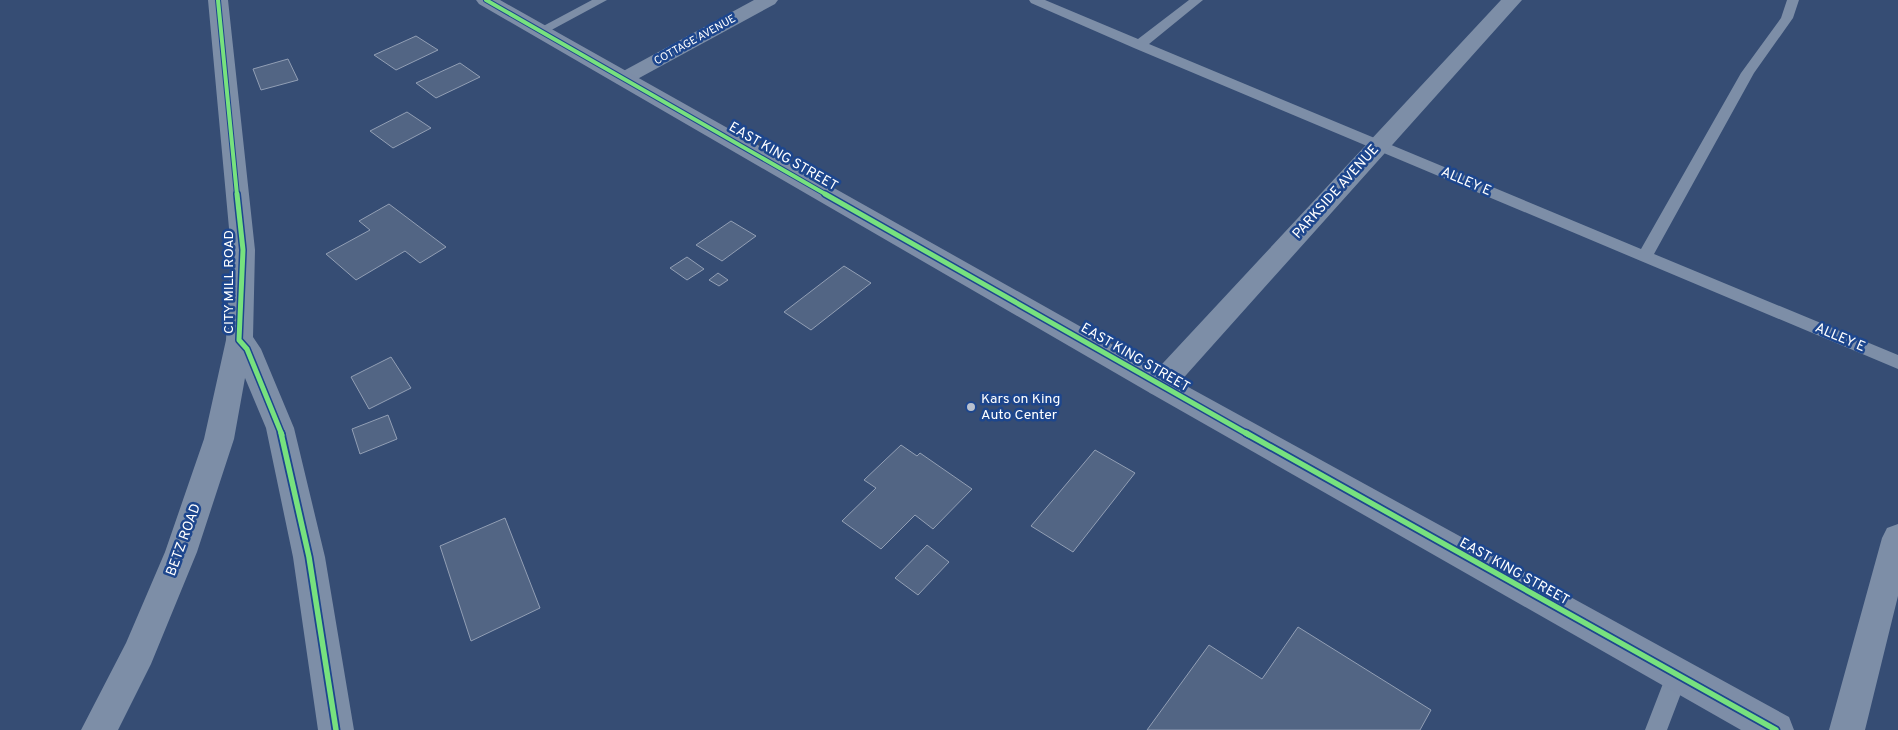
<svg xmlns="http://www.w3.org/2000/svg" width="1898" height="730" font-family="Overpass,sans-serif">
<rect width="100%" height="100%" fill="#364d74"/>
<path fill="#526584" stroke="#929fb5" d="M416,36L438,50L396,70L374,55Z
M288,59L298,80L261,90L253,69Z
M460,63L480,77L436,98L416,83Z
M407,112L431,128L393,148L370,131Z
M389,204L446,247L420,263L405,251L356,280L326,254L370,230L359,221Z
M731,221L756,236L722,261L696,245Z
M687,257L704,269L687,280L670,268Z
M844,266L871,283L811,330L784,312Z
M718,273L728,280L719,286L709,280Z
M391,357L411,388L369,409L351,377Z
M388,415L397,439L360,454L352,429Z
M901,445L917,456L920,453L972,489L933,529L915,515L881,549L842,521L876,488L864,480Z
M1095,450L1135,473L1073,552L1031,526Z
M505,518L540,608L471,641L440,546Z
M927,545L949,562L918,595L895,578Z
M1298,627L1431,710L1420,730H1147L1209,645L1262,679Z"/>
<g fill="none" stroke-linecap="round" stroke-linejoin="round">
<path fill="#7d8ea7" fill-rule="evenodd" d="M592,0H607L544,34H536L534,31Z
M1029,0H1045L1138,39L1189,0H1203L1149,44L1641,249L1741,73L1781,18L1787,0H1799L1793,18L1754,73L1654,254L1898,355V369L1134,48L1031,3Z
M1677,665L1685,668L1688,675L1667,730H1645L1669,668Z"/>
<path fill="#7d8ea7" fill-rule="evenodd" d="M208,0H228L255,250L253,337L261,349L294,428L325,557L354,730H318L293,557L266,428L245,378L234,439L197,552L151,664L118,730H81L126,643L165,552L204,439L226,340L231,250Z
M754,0H778L775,4L630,83L623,85L616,83L613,79L616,75Z
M1501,0H1522L1170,393L1160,396L1150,393L1146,385L1150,377Z
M1898,524V596L1865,730H1829L1882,538L1887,528Z"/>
<path fill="#7d8da7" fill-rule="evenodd" d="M476,0H500L1170,377L1789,717L1794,730H1741L1150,393L479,4Z"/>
<defs>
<path id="cycleway-far2" d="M218,0L237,195
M486,0L827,195"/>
<path id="cycleway-far1" d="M237,194L243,250L239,340L247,349L282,435
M825,194L1249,435"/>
<path id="cycleway" d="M281,433L309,557L336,730
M1246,433L1776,730"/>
</defs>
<use href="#cycleway-far2" stroke="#1d468d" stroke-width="6"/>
<use href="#cycleway-far1" stroke="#1d468d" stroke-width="8"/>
<use href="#cycleway" stroke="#1d468d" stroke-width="9"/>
<use href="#cycleway-far2" stroke="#77e17e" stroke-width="4"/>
<use href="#cycleway-far1" stroke="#77e17e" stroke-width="5"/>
<use href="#cycleway" stroke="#77e17e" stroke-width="5.5"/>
</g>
<circle fill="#b9c1ce" stroke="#1d468d" stroke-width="2" cx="971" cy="407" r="5"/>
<g text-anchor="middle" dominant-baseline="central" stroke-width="5" stroke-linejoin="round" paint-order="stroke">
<g font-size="11" fill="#fff" stroke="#1d468d">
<text transform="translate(695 40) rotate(-29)">COTTAGE AVENUE</text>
</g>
<g font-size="14" fill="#fff" stroke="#1d468d">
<text transform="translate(783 157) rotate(30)">EAST KING STREET</text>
<text transform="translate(1466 182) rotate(23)">ALLEY E</text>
<text transform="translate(1336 192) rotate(-48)">PARKSIDE AVENUE</text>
<text transform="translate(229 282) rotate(-90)">CITY MILL ROAD</text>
<text transform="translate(1840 338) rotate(23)">ALLEY E</text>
<text transform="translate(1135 358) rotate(30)">EAST KING STREET</text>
<text transform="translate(184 540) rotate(-70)">BETZ ROAD</text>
<text transform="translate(1514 572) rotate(29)">EAST KING STREET</text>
</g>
<g font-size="14" fill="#fff" stroke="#1d468d" text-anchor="start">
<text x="981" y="399">Kars on King<tspan x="981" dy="16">Auto Center</tspan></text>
</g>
</g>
</svg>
